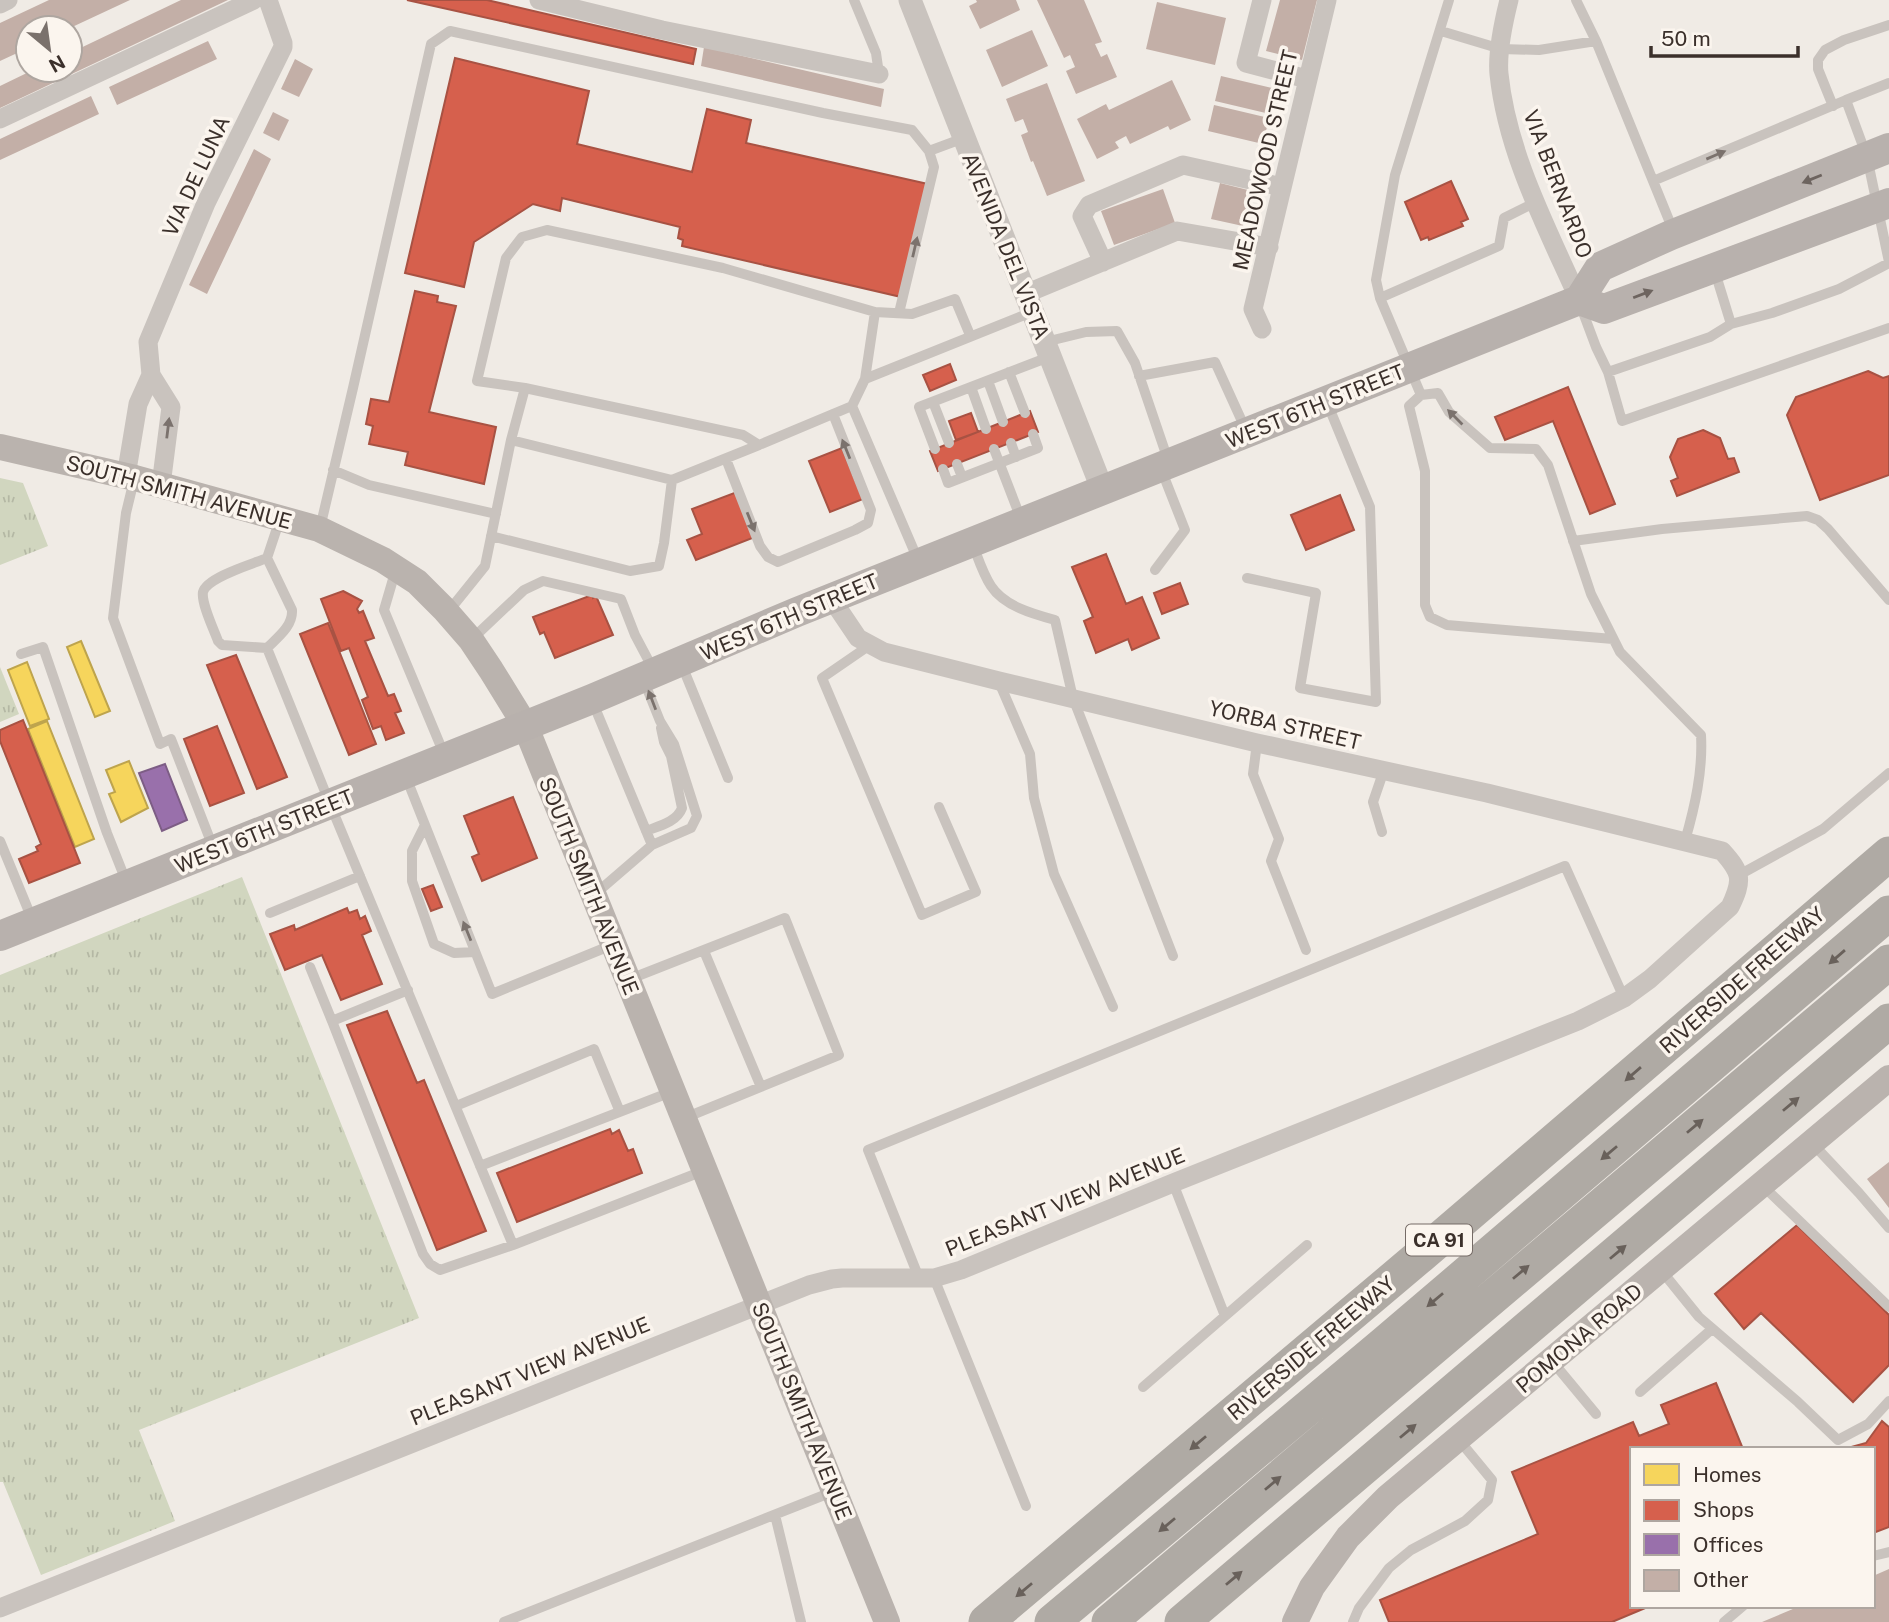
<svg xmlns="http://www.w3.org/2000/svg" width="1889" height="1622" font-family="'Public Sans',sans-serif">
<defs>
<pattern id="grass-tufts" width="24" height="20" patternUnits="userSpaceOnUse" patternTransform="scale(1.75)"><rect width="24" height="20" fill="#d1d6bf"/><path d="M3 7l-1-3M5 7V3M7 7l1-3M15 17l-1-3M17 17v-4M19 17l1-3" fill="none" stroke="#b4b8a4"/></pattern>
</defs>
<rect width="100%" height="100%" fill="#f0ebe5"/>
<path fill="url(#grass-tufts)" d="M0,478L23,483L48,546L0,565Z
M0,667L19,714L0,722Z
M242,877L419,1318L139,1430L175,1521L41,1575L3,1482H0V975Z"/>
<path fill="#f6d55c" stroke="#bea44d" stroke-width="2" d="M81,641L110,711L95,717L67,647Z
M27,662L49,719L30,726L8,670Z
M47,721L94,839L75,847L28,729Z
M129,761L148,808L121,822L109,794L115,792L106,770Z"/>
<path fill="#d6604d" stroke="#a85243" stroke-width="2" d="M407,0H487L696,49L693,64Z
M455,58L589,91L577,144L692,172L707,109L751,120L746,143L928,184L901,297L682,246L683,240L678,238L680,227L562,198L560,211L533,204L474,242L464,287L405,273Z
M1451,181L1468,219L1461,222L1463,226L1429,240L1428,237L1421,240L1405,202Z
M415,291L438,296L437,302L456,306L429,412L496,427L484,484L405,465L408,452L369,444L373,426L366,424L371,399L389,402Z
M950,364L956,380L930,391L923,375Z
M1868,371L1883,378L1889,376V475L1820,500L1787,415L1796,397Z
M1568,387L1615,504L1590,514L1553,421L1505,440L1495,417Z
M1030,411L1038,432L938,471L930,451Z
M971,413L978,432L956,440L949,421Z
M1703,430L1720,438L1728,459L1734,458L1739,472L1677,496L1671,481L1678,478L1670,457L1678,439Z
M842,448L863,499L830,512L809,461Z
M737,492L755,537L696,560L687,540L702,534L692,509Z
M1340,495L1354,530L1306,550L1291,515Z
M1106,554L1126,604L1142,597L1159,638L1132,650L1128,639L1096,653L1084,621L1093,617L1072,567Z
M1180,583L1188,604L1162,614L1154,593Z
M343,591L362,601L357,609L359,613L363,611L374,638L365,641L388,696L394,694L401,711L395,713L404,733L386,740L381,726L373,729L362,700L368,697L349,648L341,651L321,599Z
M592,595L593,598L596,596L613,635L555,658L544,632L540,634L533,617Z
M328,623L376,744L349,755L300,634Z
M236,655L287,777L257,789L207,665Z
M23,720L80,863L29,883L19,859L38,851L36,847L41,844L0,741V730Z
M217,726L244,793L210,806L184,739Z
M513,797L537,858L482,881L472,857L479,854L464,816Z
M433,885L442,907L431,911L422,889Z
M347,908L349,913L357,910L360,919L365,916L371,931L362,935L382,984L341,1000L322,955L285,970L270,934L294,925L295,930Z
M387,1011L417,1083L424,1080L486,1231L437,1250L347,1025Z
M610,1129L612,1134L619,1130L628,1151L633,1149L642,1173L517,1222L497,1173Z
M1797,1225L1889,1315V1365L1853,1402L1761,1313L1744,1329L1715,1294Z
M1716,1383L1743,1449H1632V1606H1650L1612,1622H1389L1380,1600L1538,1534L1512,1472L1633,1422L1639,1436L1669,1424L1661,1405Z
M1882,1421L1889,1427V1527L1873,1533V1449H1844L1866,1443Z"/>
<path fill="#9970ab" stroke="#7d5d85" stroke-width="2" d="M165,764L187,820L162,831L139,773Z"/>
<path fill="#c3afa7" d="M49,0H130L70,28H28V48L0,61V23Z
M181,0H228L0,108V86L33,70H70V53Z
M976,0H1016L1020,10L980,29L969,6L977,2Z
M1037,0H1084L1102,42L1095,44L1101,57L1107,54L1117,77L1076,94L1066,71L1075,67L1070,55L1064,58Z
M1280,0H1317L1302,60L1266,51Z
M1157,2L1226,18L1215,65L1146,49Z
M1032,30L1048,66L1002,87L986,50Z
M208,41L217,59L117,105L109,87Z
M704,47L884,89L881,107L701,66Z
M295,59L313,69L299,97L281,89Z
M1221,76L1276,89L1270,114L1215,101Z
M1172,80L1191,120L1170,130L1168,126L1130,144L1126,136L1115,142L1119,148L1097,159L1077,119L1106,104L1109,110Z
M1047,83L1085,181L1047,196L1033,161L1031,162L1021,135L1028,132L1023,119L1015,122L1006,99Z
M91,96L99,114L0,160V139Z
M1214,105L1269,118L1263,144L1208,131Z
M273,112L289,120L279,141L263,133Z
M254,149L271,159L207,294L189,285Z
M1220,183L1252,191L1243,226L1211,219Z
M1163,189L1175,223L1114,245L1101,211Z
M1889,1162V1208L1867,1179Z
M1889,1569V1622H1762L1800,1606H1873V1576Z"/>
<g fill="none" stroke-linecap="round" stroke-linejoin="round">
<path stroke="#c9c3be" stroke-width="10" d="M854,0L876,53L879,74
M1449,0L1395,175L1376,280L1380,298L1499,246L1504,218L1536,202
M1576,0L1596,41L1673,230
M1441,31L1501,49L1539,50L1596,41
M1846,100L1889,83
M1833,106L1818,69V60L1825,50L1844,40L1889,25
M1653,181L1846,100L1867,157L1889,262
M1380,298L1421,395
M1581,307L1596,347L1608,372L1710,337L1731,324L1715,272
M899,313L934,167L929,151
M1731,324L1772,313L1839,289L1889,263
M1045,342L1086,332L1117,331L1135,363L1168,460
M1009,372L1025,413
M1608,372L1622,421L1889,328
M1139,376L1215,362L1245,428
M865,379L875,312
M988,381L1003,422
M971,387L986,429
M525,388L477,381L506,258L522,237L547,230L723,268L875,312L912,314L955,299L970,335
M933,402L949,443
M852,406L865,379L1032,312
M511,440L672,480L759,445
M1011,443L1016,457
M935,449L919,407L1049,357
M994,449L1021,519
M726,459L760,546L768,557L778,562L855,530L868,523L871,510L833,414
M957,464L962,477
M943,469L948,483L1038,448L1033,434
M333,470L369,485L496,514
M134,480L126,513L113,618L160,744L171,739L213,847
M280,519L267,558L292,610C293,626 278,637 267,648L330,804L513,1245L703,1171
M320,528L353,388L431,44L450,31L823,113L912,130L929,151L964,138
M491,536L630,571L659,566L664,543L672,480
M1573,541L1662,529L1807,516L1818,520L1828,529L1889,600
M973,545C978,558 983,574 991,586C1004,606 1033,614 1055,620L1073,698L1173,956
M267,558C253,564 207,577 203,592C201,603 214,630 218,641L222,645L267,648
M396,569L384,610L444,754
M1155,570L1185,530L1161,469
M1247,578L1316,593L1300,688L1376,702L1370,507L1328,405
M448,612L485,566L511,440L525,388L743,435L759,445L852,406L918,560
M1613,639L1447,625L1430,617L1425,605V471L1409,406L1421,395L1438,393L1449,412L1490,448L1536,449L1548,465L1591,594L1620,652L1701,735C1703,771 1695,806 1685,841
M471,640L524,590L543,581L621,599L635,635L653,669
M870,645L822,678L922,915L976,892L939,807
M21,654L43,647L107,833L126,881
M681,663L728,778
M644,681L660,721L674,744L697,816L691,828L652,845
M999,682L1030,754L1034,798L1054,874L1113,1007
M593,703L652,845L594,895
M1257,743L1253,774L1279,839L1271,861L1306,950
M406,777L492,994L612,945
M425,825L412,851V881L434,944L454,953L475,952
M646,831C659,826 677,822 682,808L671,756L664,742L661,728
M1382,832L1373,802L1384,770
M0,841L32,919
M1739,875L1823,829L1889,773
M270,913L360,876
M704,951L761,1087
M310,967L332,1021
M630,979L785,918L839,1055L687,1117
M408,990L332,1021L423,1254L430,1264L440,1270L513,1245
M456,1106L594,1049L620,1112
M1812,1143L1859,1193L1889,1228
M480,1166L671,1092
M1173,1183L1225,1316
M1763,1186L1889,1307
M1661,1270L1699,1317L1798,1402L1838,1440L1868,1424L1889,1401
M919,1278L868,1150L1565,866L1624,998
M934,1278L1026,1506
M1552,1361L1596,1414
M1143,1387L1307,1245
M1640,1392L1712,1329
M775,1515L801,1622
M1873,1556L1889,1552
M504,1622L832,1492
M1353,1622L1359,1608L1389,1568L1411,1550L1465,1521L1488,1500L1492,1480L1459,1440
M1724,1622L1743,1606"/>
<path stroke="#c9c3be" stroke-width="19" d="M539,0L662,30L879,74
M1262,0L1246,63L1307,79
M1509,0C1504,20 1497,53 1499,74C1507,153 1547,228 1579,300
M0,4L8,0
M0,119L254,0
M1103,262L1082,216L1089,205L1183,165L1282,187
M1025,294L1177,231L1269,247
M1262,329L1253,309L1327,0
M126,476L138,404L151,375
M161,485L171,407L151,375L148,342L206,203L283,47V43L268,0
M0,1608L809,1285L832,1279L842,1278H934L961,1270L1173,1183L1578,1021L1624,998L1650,979L1730,907C1743,880 1742,873 1722,851L1487,793L1257,743L999,681L884,652L858,638L831,598"/>
<path stroke="#c9c3be" stroke-width="23" d="M910,0L1103,491"/>
<path stroke="#bab3ae" stroke-width="26" d="M0,447L135,478L319,529L383,560L417,582L444,609L471,640L491,670L525,725L887,1622
M1295,1622L1312,1587L1348,1537L1388,1497L1889,1078"/>
<path stroke="#b8b1ad" stroke-width="30" d="M1579,300L1604,309L1889,203
M0,936L592,699L797,612L1579,300L1600,267L1671,235L1889,148"/>
<path stroke="#afaaa4" stroke-width="35" d="M986,1622L1420,1256L1889,854
M1052,1622L1384,1344L1889,913
M1109,1622L1889,962
M1182,1622L1889,1021"/>
</g>
<defs><path id="oneway-solid" d="M-6-.8H1V-3.2L6.5 0L1 3.2V.8H-6Z" transform="scale(1.75)"/></defs>
<g fill="#7b726d">
<use href="#oneway-solid" transform="translate(1716 155) rotate(-23)"/>
<use href="#oneway-solid" transform="translate(915 247) rotate(-77)"/>
<use href="#oneway-solid" transform="translate(1455 417) rotate(-135)"/>
<use href="#oneway-solid" transform="translate(168 428) rotate(-83)"/>
<use href="#oneway-solid" transform="translate(846 449) rotate(-112)"/>
<use href="#oneway-solid" transform="translate(751 522) rotate(68)"/>
<use href="#oneway-solid" transform="translate(652 700) rotate(-111)"/>
<use href="#oneway-solid" transform="translate(467 931) rotate(-112)"/>
</g>
<g fill="#6d645f">
<use href="#oneway-solid" transform="translate(1812 179) rotate(158)"/>
<use href="#oneway-solid" transform="translate(1643 294) rotate(-21)"/>
</g>
<g fill="#69615b">
<use href="#oneway-solid" transform="translate(1837 957) rotate(139)"/>
<use href="#oneway-solid" transform="translate(1633 1074) rotate(139)"/>
<use href="#oneway-solid" transform="translate(1791 1104) rotate(-40)"/>
<use href="#oneway-solid" transform="translate(1695 1126) rotate(-40)"/>
<use href="#oneway-solid" transform="translate(1609 1153) rotate(140)"/>
<use href="#oneway-solid" transform="translate(1618 1252) rotate(-40)"/>
<use href="#oneway-solid" transform="translate(1521 1272) rotate(-40)"/>
<use href="#oneway-solid" transform="translate(1435 1300) rotate(140)"/>
<use href="#oneway-solid" transform="translate(1408 1431) rotate(-40)"/>
<use href="#oneway-solid" transform="translate(1198 1443) rotate(140)"/>
<use href="#oneway-solid" transform="translate(1273 1483) rotate(-40)"/>
<use href="#oneway-solid" transform="translate(1167 1525) rotate(140)"/>
<use href="#oneway-solid" transform="translate(1234 1578) rotate(-40)"/>
<use href="#oneway-solid" transform="translate(1024 1590) rotate(140)"/>
</g>
<g text-anchor="middle" dominant-baseline="central" stroke-width="7" stroke-linejoin="round" paint-order="stroke">
<rect fill="#fbf5ee" stroke="#756b66" stroke-width="2" x="1406" y="1224.5" width="66" height="31" rx="5"/>
<g font-size="19" font-weight="bold" fill="#3b302b">
<text x="1439" y="1240">CA 91</text>
</g>
<g font-size="21" fill="#3b302b" stroke="#fbf5ee">
<text transform="translate(1265 160) rotate(-77)">MEADOWOOD STREET</text>
<text transform="translate(196 176) rotate(-65)">VIA DE LUNA</text>
<text transform="translate(1558 184) rotate(69)">VIA BERNARDO</text>
<text transform="translate(1006 246) rotate(68)">AVENIDA DEL VISTA</text>
<text transform="translate(1315 406) rotate(-22)">WEST 6TH STREET</text>
<text transform="translate(179 492) rotate(15)">SOUTH SMITH AVENUE</text>
<text transform="translate(789 617) rotate(-23)">WEST 6TH STREET</text>
<text transform="translate(1285 725) rotate(13)">YORBA STREET</text>
<text transform="translate(264 831) rotate(-22)">WEST 6TH STREET</text>
<text transform="translate(589 886) rotate(68)">SOUTH SMITH AVENUE</text>
<text transform="translate(1742 980) rotate(-41)">RIVERSIDE FREEWAY</text>
<text transform="translate(1065 1202) rotate(-22)">PLEASANT VIEW AVENUE</text>
<text transform="translate(1579 1338) rotate(-40)">POMONA ROAD</text>
<text transform="translate(1311 1348) rotate(-40)">RIVERSIDE FREEWAY</text>
<text transform="translate(530 1371) rotate(-22)">PLEASANT VIEW AVENUE</text>
<text transform="translate(802 1411) rotate(68)">SOUTH SMITH AVENUE</text>
</g>
</g>
<rect x="1630" y="1447" width="245" height="161" fill="#fbf5ee" stroke="#aea6a0" stroke-width="2"/>
<rect x="1644" y="1464" width="35" height="21" fill="#f6d55c" stroke="#aea6a0" stroke-width="2"/>
<text x="1693" y="1482" font-size="21" fill="#3b302b">Homes</text>
<rect x="1644" y="1500" width="35" height="21" fill="#d6604d" stroke="#aea6a0" stroke-width="2"/>
<text x="1693" y="1517" font-size="21" fill="#3b302b">Shops</text>
<rect x="1644" y="1534" width="35" height="21" fill="#9970ab" stroke="#aea6a0" stroke-width="2"/>
<text x="1693" y="1552" font-size="21" fill="#3b302b">Offices</text>
<rect x="1644" y="1570" width="35" height="21" fill="#c3afa7" stroke="#aea6a0" stroke-width="2"/>
<text x="1693" y="1587" font-size="21" fill="#3b302b">Other</text>
<g transform="translate(49 49) rotate(151)"><circle r="33" fill="#fbf5ee" stroke="#aea6a0" stroke-width="2"/>
<path d="M0-5L12 26L0 18L-12 26Z" fill="#7a716c"/>
<text y="-10" font-size="19" font-weight="bold" text-anchor="middle" fill="#3b302b">N</text>
</g>
<path d="M1651 46v10h147v-10" fill="none" stroke="#3b302b" stroke-width="3.5"/>
<text x="1661" y="46" font-size="21" fill="#3b302b" stroke="#fbf5ee" stroke-width="5" paint-order="stroke">50 m</text>
</svg>
